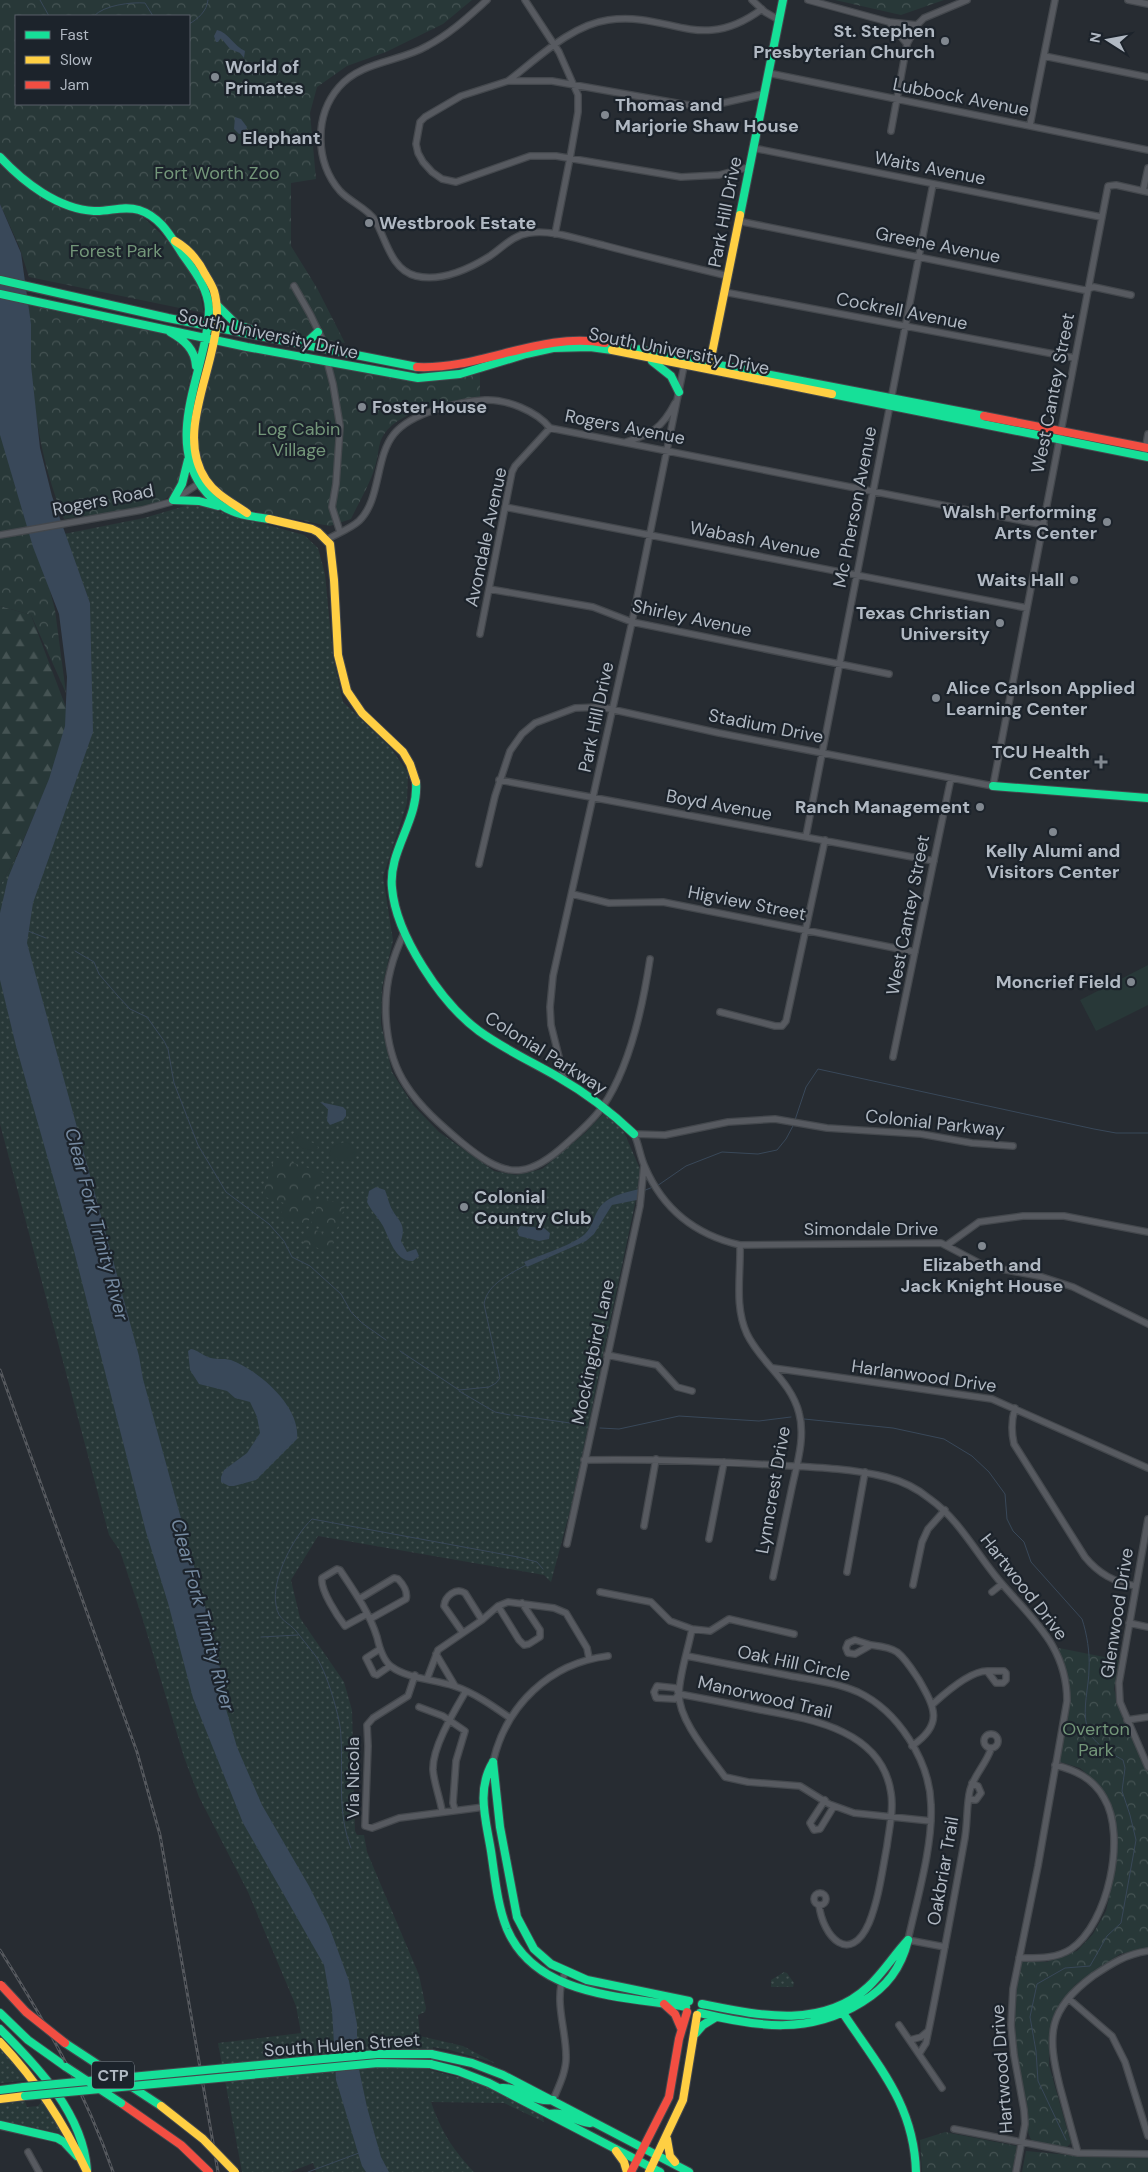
<svg xmlns="http://www.w3.org/2000/svg" width="1148" height="2172" font-family="'DM Sans',sans-serif">
<defs>
<pattern id="grass-dots" width="8" height="8" patternUnits="userSpaceOnUse" patternTransform="scale(1.25)"><rect width="8" height="8" fill="#283838"/><path d="M2 2h.1M6 6h.1" fill="none" stroke="#455353" stroke-width="1.8" stroke-linecap="round"/></pattern>
<pattern id="forest-firs" width="22" height="20" patternUnits="userSpaceOnUse" patternTransform="scale(1.25)"><rect width="22" height="20" fill="#283838"/><path d="M5 1l3.5 6h-7zM16 11l3.5 6h-7z" fill="#455353"/></pattern>
<pattern id="park-crowns" width="20" height="18" patternUnits="userSpaceOnUse" patternTransform="scale(1.25)"><rect width="20" height="18" fill="#283838"/><path d="M2 6a3 3 0 1 1 6 0M12 15a3 3 0 1 1 6 0" fill="none" stroke="#455353"/></pattern>
</defs>
<rect width="100%" height="100%" fill="#272c32"/>
<path fill="url(#grass-dots)" d="M192,504L304,535L318,548L325,574L333,657L343,702L391,748L408,773L407,803L383,877L393,940L382,988L381,1024L392,1072L413,1105L439,1132L494,1171L516,1175L542,1169L585,1133L604,1113L624,1132L640,1169L636,1199L571,1507L551,1582L544,1575L318,1536L291,1580L300,1618L344,1682L352,1710L355,1831L357,1835H364L367,1852L419,1975L426,2008L425,2012L418,2015L420,2036L463,2046L495,2063L450,2050L433,2047L430,2070L478,2082L543,2116L544,2122L504,2103L431,2102C441,2131 453,2150 474,2172H316L313,2163L290,2172H242L218,2043L301,2033L296,2006L248,1892L199,1797L184,1757L142,1617L120,1551L109,1535L0,1124V886L16,857L45,867L90,603L64,534L144,518Z
M784,1972L787,1973L794,1983L793,1987H771V1980Z
M0,2049L29,2080L0,2083Z
M44,2099L70,2142L58,2133L50,2131L0,2122V2104L25,2101L27,2107L38,2106Z"/>
<path fill="url(#forest-firs)" d="M0,606L31,615L73,726L16,857L0,886Z"/>
<path fill="url(#park-crowns)" fill-rule="evenodd" d="M0,0H472L443,24L386,52L347,66L317,87L310,113L316,179L291,183V246L317,288L345,343L269,332L241,324L223,308L212,278L205,264L188,246L146,209L129,206C155,226 188,258 199,289C201,297 202,305 204,313L29,277L19,246L0,204ZM16,16H189V104H16Z
M835,0H944L901,15Z
M28,303L199,342C194,365 187,387 184,410C180,437 194,477 168,497C148,512 90,515 64,519C35,449 30,378 28,303Z
M218,346C252,352 287,356 321,363C380,374 418,392 480,373V397C450,403 394,409 381,440C378,448 378,458 375,467C370,484 359,502 351,519L330,526L319,524C292,518 261,516 236,504C213,493 196,464 197,438C198,408 208,377 215,347Z
M0,398L55,610L66,693L31,615L0,606Z
M275,1157L324,1173L307,1226L280,1217L284,1203L262,1196Z
M320,1197L345,1206L336,1232L311,1224Z
M308,1228L335,1236L330,1252L303,1243Z
M1059,1648L1119,1660L1114,1689L1123,1719L1148,1772V1948L1120,1954L1075,1985L1057,2010L1050,2027L1049,2065L1071,2143L1066,2148L1033,2142C1025,2132 1029,2124 1028,2113C1027,2100 1022,2087 1020,2075C1014,2033 1012,2002 1022,1960L1047,1962L1060,1955L1077,1951L1093,1934L1106,1911L1115,1870L1114,1822L1109,1803L1098,1784L1080,1768L1060,1762L1058,1758L1069,1690Z
M945,2132L1017,2146L1012,2172H922L920,2140Z
M1026,2151L1069,2155L1148,2158V2172H1022Z"/>
<path fill="#283838" d="M1148,965V1005L1096,1031L1080,1000Z
M293,1133L315,1144L318,1147L317,1151L302,1148L292,1137Z
M346,1142L355,1147L354,1161L339,1160L329,1155C330,1146 338,1143 346,1142Z"/>
<path fill="#394859" d="M217,30C228,32 234,46 245,51L244,58L240,53L230,49L221,38L218,42H216L214,36Z
M235,117L241,119L247,127L244,133L239,134L234,129Z
M0,204L21,253L31,324V365L40,448L52,496L90,603L93,732L33,903L27,943L139,1356L143,1379L215,1643L225,1693L226,1709L237,1747L262,1805L309,1886L329,1926L349,1981L357,2024V2060L367,2107L381,2157L389,2172H366L362,2166L336,2080L332,2010L324,1965L243,1823L193,1698L168,1603L146,1532L74,1251L16,1046L0,980V913L8,878L49,779L65,726L67,677L59,614L33,547L0,435Z
M320,1102L343,1107L346,1110V1116L343,1120L330,1125L327,1121L328,1109Z
M376,1187L385,1190C387,1195 388,1200 390,1205C397,1222 407,1221 401,1241L407,1252L416,1249L419,1256L413,1261C396,1263 389,1238 383,1226C378,1217 371,1211 367,1202L369,1191Z
M639,1189L637,1200L612,1205L594,1234L586,1241L527,1267L524,1262C542,1254 571,1246 585,1234C592,1227 593,1219 598,1210C606,1196 624,1193 639,1189Z
M520,1226L544,1228L550,1233L549,1239L539,1241L519,1236L517,1231Z
M191,1349C198,1350 202,1355 208,1357C216,1360 223,1358 231,1360C258,1370 301,1406 297,1439L256,1480L234,1486H229L221,1482V1477L224,1470L247,1453L260,1433L257,1417L250,1402L235,1398L227,1391L199,1384L190,1370L188,1351Z"/>
<path fill="#272c32" d="M360,2048L362,2069L332,2072V2051Z"/>
<g fill="none" stroke-linecap="round" stroke-linejoin="round">
<path stroke="#394859" stroke-width="1" d="M40,0L49,16
M94,16C104,5 131,2 145,3L153,16
M189,24C198,19 207,11 208,0
M28,931L46,938
M75,951L94,962L99,974L117,995L130,1009L147,1017L164,1041L168,1049L174,1083L198,1145L226,1192L269,1224L284,1241L292,1257L310,1266L341,1294L351,1312L362,1323L386,1340
M795,1120L806,1087L818,1069L1094,1129L1116,1133H1148
M657,1186L686,1166L722,1152L758,1154L777,1150L786,1139L794,1124
M643,1191L653,1187
M400,1351L459,1390L489,1387L496,1383L500,1378L484,1304C487,1284 510,1274 526,1265
M459,1391L495,1412L510,1415
M514,1415L577,1424
M804,1419L893,1428L944,1439L972,1456L989,1472L1005,1494L1007,1519L1013,1531L1024,1542L1031,1562L1082,1619C1087,1634 1090,1653 1089,1669C1089,1687 1082,1708 1087,1727C1091,1742 1110,1753 1123,1760L1125,1768L1122,1791L1130,1815L1136,1840L1121,1923L1107,1936L1090,1966L1065,1968L1037,1984L1030,2017L1036,2051L1038,2081L1066,2140
M600,1428L619,1429L679,1416L759,1421L791,1417
M261,1637L298,1635
M215,1649L221,1647
M351,1848C337,1813 343,1774 341,1738C341,1726 337,1712 334,1701C330,1687 323,1666 315,1655C309,1647 302,1639 296,1631C289,1622 278,1621 276,1605C271,1579 294,1536 312,1519L518,1557L537,1562L543,1569
M308,2172L359,2153"/>
<defs>
<path id="street" d="M487,0C468,17 450,34 427,46C400,62 361,61 339,87C314,116 315,162 340,191C350,202 367,208 375,220C386,239 391,270 416,276C441,282 469,269 490,256C502,248 513,235 529,233C552,229 580,240 603,245C644,256 686,266 728,276
M525,0L559,52L578,95V112L570,158L555,234
M752,0L765,12L779,20
M808,0L889,22L917,25L924,18L967,0
M1128,0L1148,4
M889,22L907,44
M1044,56L1148,77
M768,73L1148,150
M508,81C537,59 571,25 608,20C670,11 700,55 762,9
M1030,125L1055,0
M891,131L907,44L917,25
M753,148L1101,217
M749,167L719,175L681,177L556,156H530L456,182L442,179L432,172L423,162L418,153L416,144L420,122L425,117L461,96L508,81H552L682,104L705,107L763,94
M1143,191L1148,168
M738,221L1084,290L1094,287L1131,295
M294,286L310,314L327,349
M724,292L1075,358
M327,361L333,384L340,426L336,484L332,507L340,532
M626,442C652,434 662,428 675,403
M1145,451L1148,434
M505,507L1027,608
M0,535L142,510L171,502L201,482
M326,540C336,534 350,529 359,521C381,500 375,457 394,434C412,412 458,402 485,400C506,399 537,411 550,428L1044,525
M489,589L593,607L632,622L889,674
M480,634L512,472L515,466L550,428
M499,780L934,861
M806,836L933,184
M479,864L495,796L510,751L522,734L535,723L575,708L601,707L719,733L993,786L1108,186L1116,185L1148,192
M572,894L609,903L663,902L915,952
M404,933C399,944 394,956 391,968C381,1005 385,1053 406,1085C420,1107 441,1125 461,1142C477,1155 499,1173 521,1170C538,1168 554,1155 566,1144C579,1132 593,1121 603,1106C630,1067 643,1005 650,959
M720,1012L775,1026H782L786,1021L825,840
M893,1057L951,778
M565,1081L551,1025L550,1007L553,976L632,622L685,361
M1013,1146L972,1143L921,1134L827,1128L775,1119L728,1122L665,1135L634,1134C639,1144 640,1157 645,1167C663,1209 696,1235 740,1245L941,1243L985,1266L1039,1276L1073,1287L1148,1324
M740,1245C741,1275 734,1306 747,1334C761,1363 791,1381 799,1413C806,1438 796,1467 791,1492C785,1520 779,1549 773,1577
M947,1245L979,1222L1023,1216H1064L1148,1232
M607,1355L657,1365L677,1387L692,1391
M773,1368L992,1399L1148,1468
M1015,1408C1011,1421 1011,1431 1014,1444L1085,1557C1099,1574 1114,1582 1136,1586
M584,1460C648,1459 710,1461 774,1465C811,1467 850,1468 886,1477C902,1481 918,1489 930,1499C961,1521 978,1557 1003,1585C1035,1622 1067,1648 1067,1701L1038,1866L1013,1989L1011,2025L1014,2055L1024,2110L1025,2124L1016,2172
M1148,1519L1119,1683L1120,1702L1148,1767
M644,1526L656,1459
M709,1539L724,1462
M567,1544L640,1206L644,1165
M847,1572L865,1472
M913,1585L922,1542L928,1529L945,1510
M600,1592L651,1602L670,1621L692,1629L710,1631L729,1619L794,1634
M992,1592L1002,1584
M359,1599L394,1578L398,1579C403,1584 408,1592 406,1599L370,1619
M498,1606L519,1640L524,1645L529,1644L540,1637V1630L522,1603
M367,1614L345,1626C338,1617 320,1590 322,1578L337,1569L340,1570C354,1591 369,1612 377,1637C379,1646 383,1661 392,1667C406,1678 436,1680 454,1686C473,1692 493,1706 510,1718
M1129,1623L1148,1627
M692,1629C688,1650 680,1672 679,1693C678,1720 710,1756 725,1777L748,1782L800,1786L829,1804L854,1813L931,1821
M463,1633L444,1606C445,1596 456,1587 465,1593L482,1620
M855,1640L871,1645L855,1654L848,1653L846,1648L848,1643Z
M871,1645C879,1646 890,1647 897,1652C906,1659 913,1671 919,1680C935,1708 944,1724 912,1746
M380,1649L366,1658L374,1674L377,1675L390,1666
M436,1654L455,1686
M687,1656C721,1663 756,1669 791,1676C813,1680 837,1683 858,1692C898,1711 930,1761 931,1805C933,1846 917,1899 908,1940L945,1947
M987,1671H1004L1006,1673V1680L1003,1683H996Z
M415,1675L408,1696L373,1718L367,1725L368,1746L365,1826L372,1828L399,1818L484,1807
M427,1679L438,1650L482,1620L498,1606L508,1602L554,1608L566,1613L587,1648L589,1658
M679,1694L675,1699L656,1698L654,1692L657,1686L676,1688L679,1694C706,1699 733,1704 761,1710C811,1719 882,1730 891,1793C894,1810 889,1829 887,1846C882,1872 879,1898 869,1923C850,1966 823,1937 819,1905
M933,1704C945,1693 970,1671 987,1671
M419,1707L443,1716L465,1731L456,1761L453,1803L455,1810
M1127,1720L1148,1717
M984 1741a7 7 0 1 1 14 0a7 7 0 1 1-14 0Z
M493,1762C506,1705 550,1663 608,1656
M969,1799L976,1800L981,1793L978,1786L972,1783
M825,1800L810,1823L814,1830L820,1829L834,1806
M442,1811C440,1798 434,1783 433,1770C432,1747 455,1710 466,1691
M814 1899a6 6 0 1 1 12 0a6 6 0 1 1-12 0Z
M1019,1958C1037,1958 1056,1959 1071,1949C1108,1924 1127,1836 1104,1798C1093,1778 1075,1770 1055,1765
M1069,1999L1112,2036L1125,2062L1148,2136
M899,2025L942,2088
M910,2040L921,2037L928,2031
M919,2054L926,2043C940,1976 952,1909 964,1843C968,1825 966,1806 970,1790C974,1775 986,1764 991,1749
M553,2100C559,2086 567,2070 566,2055C566,2028 553,1999 565,1973
M954,2129L1078,2153L1148,2154
M28,2152L39,2172
M1078,2153C1072,2131 1066,2109 1060,2087C1047,2035 1047,2010 1093,1976C1111,1964 1126,1954 1148,1951"/>
<path id="fast" d="M0,157C23,182 58,209 94,211C109,212 123,205 139,210C161,217 171,237 183,255C195,272 208,288 209,309C208,367 164,433 202,487C209,497 221,507 232,511C243,516 257,517 269,519
M740,215L783,0
M0,280L168,318L417,367
M0,294L247,347L418,378L460,374L526,354L553,348L590,347L612,350
M217,305L236,324L250,329
M170,332C184,340 195,349 196,366
M605,343L984,416
M304,345L318,332
M652,361L671,376L679,392
M832,394L1148,457
M188,460L182,484L173,500L199,501L218,506
M416,782C419,820 388,851 392,888C396,935 441,1003 479,1031C504,1049 532,1062 558,1077C586,1093 611,1112 634,1134
M993,786L1148,798
M493,1762C476,1790 486,1820 491,1851C495,1877 497,1904 507,1929C536,1997 623,1996 686,2007
M493,1762L500,1827L517,1917L534,1949L551,1964L587,1980L689,2001
M702,2004C757,2015 822,2030 868,1987C883,1973 894,1955 908,1940
M841,2010C877,2065 914,2103 916,2172
M0,2013L28,2040L66,2067
M700,2013C758,2027 809,2035 862,2002C887,1987 901,1968 908,1940
M0,2029C38,2067 83,2114 87,2170
M696,2033L703,2025L716,2017
M65,2043L161,2106
M431,2054L472,2063L503,2075L689,2172
M430,2064L458,2071L489,2083L660,2172
M502,2088C521,2087 534,2103 553,2100
M0,2090L24,2087
M549,2114C564,2111 575,2121 590,2123
M0,2125L57,2138L64,2142L77,2156"/>
<path id="slow" d="M175,241C189,249 198,260 205,274C208,279 212,285 214,291C231,349 169,426 206,480C216,495 233,503 247,513
M612,350L832,394
M709,368L740,215
M269,519L312,529L318,532L330,544L334,580L338,655L347,691L362,713L403,752L410,764L416,782
M0,2042C37,2081 64,2123 87,2172
M0,2099L25,2096
M667,2139L670,2156L675,2162
M616,2151L624,2162L627,2172
M649,2172L683,2100L697,2015"/>
<path id="jam" d="M417,367C481,370 542,331 605,343
M984,416L1148,448
M664,2004L675,2014L681,2028
M121,2103L181,2145L209,2172
M631,2172L669,2097L679,2039L687,2012"/>
</defs>
<use href="#street" stroke="#44484d" stroke-width="8"/>
<use href="#fast" stroke="#44484d" stroke-width="10"/>
<use href="#slow" stroke="#44484d" stroke-width="10"/>
<use href="#jam" stroke="#44484d" stroke-width="10"/>
<use href="#street" stroke="#575a60" stroke-width="5.5"/>
<use href="#fast" stroke="#16e098" stroke-width="8"/>
<use href="#slow" stroke="#ffcf43" stroke-width="8"/>
<use href="#jam" stroke="#f24e42" stroke-width="8"/>
<defs>
<path id="rail" d="M0,1370L137,1752L160,1835L218,2172
M0,1950C45,2021 86,2093 113,2172"/>
</defs>
<use href="#rail" stroke="#56595e" stroke-width="3"/>
<use href="#rail" stroke="#1c232b" stroke-width="1" stroke-dasharray="4" stroke-linecap="butt"/>
<defs>
<path id="fast-bridge" d="M66,2067L121,2103
M24,2087L377,2054H431
M25,2096L378,2063L430,2064"/>
<path id="slow-bridge" d="M161,2106L203,2139L235,2172"/>
<path id="jam-bridge" d="M1,1985L26,2012L65,2043"/>
</defs>
<use href="#fast-bridge" stroke="#44484d" stroke-width="10" stroke-linecap="butt"/>
<use href="#slow-bridge" stroke="#44484d" stroke-width="10" stroke-linecap="butt"/>
<use href="#jam-bridge" stroke="#44484d" stroke-width="10" stroke-linecap="butt"/>
<use href="#fast-bridge" stroke="#16e098" stroke-width="8"/>
<use href="#slow-bridge" stroke="#ffcf43" stroke-width="8"/>
<use href="#jam-bridge" stroke="#f24e42" stroke-width="8"/>
</g>
<g fill="#818890" stroke="#1c232b" stroke-width="2">
<circle cx="945" cy="41" r="5"/>
<circle cx="215" cy="77" r="5"/>
<circle cx="605" cy="115" r="5"/>
<circle cx="232" cy="138" r="5"/>
<circle cx="369" cy="223" r="5"/>
<circle cx="362" cy="407" r="5"/>
<circle cx="1107" cy="522" r="5"/>
<circle cx="1074" cy="580" r="5"/>
<circle cx="1000" cy="623" r="5"/>
<circle cx="936" cy="698" r="5"/>
<path d="M1098.5 754.5h5v5h5v5h-5v5h-5v-5h-5v-5h5z"/>
<circle cx="980" cy="807" r="5"/>
<circle cx="1053" cy="832" r="5"/>
<circle cx="1131" cy="982" r="5"/>
<circle cx="464" cy="1207" r="5"/>
<circle cx="982" cy="1246" r="5"/>
</g>
<g text-anchor="middle" dominant-baseline="central" stroke-width="4.5" stroke-linejoin="round" paint-order="stroke">
<rect fill="#1c232b" stroke="#848c95" stroke-width="1" x="92" y="2061.5" width="42" height="27" rx="4"/>
<g font-size="16" font-weight="bold" fill="#b1b9c3">
<text x="113" y="2075">CTP</text>
</g>
<g font-size="18" font-weight="bold" fill="#b1b9c3" stroke="#1c232b" text-anchor="end">
<text x="935" y="31">St. Stephen<tspan x="935" dy="21">Presbyterian Church</tspan></text>
<text x="225" y="67" text-anchor="start">World of<tspan x="225" dy="21">Primates</tspan></text>
<text x="615" y="105" text-anchor="start">Thomas and<tspan x="615" dy="21">Marjorie Shaw House</tspan></text>
<text x="242" y="138" text-anchor="start">Elephant</text>
<text x="379" y="223" text-anchor="start">Westbrook Estate</text>
<text x="372" y="407" text-anchor="start">Foster House</text>
<text x="1097" y="512">Walsh Performing<tspan x="1097" dy="21">Arts Center</tspan></text>
<text x="1064" y="580">Waits Hall</text>
<text x="990" y="613">Texas Christian<tspan x="990" dy="21">University</tspan></text>
<text x="946" y="688" text-anchor="start">Alice Carlson Applied<tspan x="946" dy="21">Learning Center</tspan></text>
<text x="1090" y="752">TCU Health<tspan x="1090" dy="21">Center</tspan></text>
<text x="970" y="807">Ranch Management</text>
<text x="1053" y="851" text-anchor="middle">Kelly Alumi and<tspan x="1053" dy="21">Visitors Center</tspan></text>
<text x="1121" y="982">Moncrief Field</text>
<text x="474" y="1197" text-anchor="start">Colonial<tspan x="474" dy="21">Country Club</tspan></text>
<text x="982" y="1265" text-anchor="middle">Elizabeth and<tspan x="982" dy="21">Jack Knight House</tspan></text>
</g>
<g font-size="18" fill="#b1b9c3" stroke="#1c232b">
<text transform="translate(961 97) rotate(11)">Lubbock Avenue</text>
<text transform="translate(930 168) rotate(11)">Waits Avenue</text>
<text transform="translate(725 212) rotate(-79)">Park Hill Drive</text>
<text transform="translate(938 245) rotate(11)">Greene Avenue</text>
<text transform="translate(902 311) rotate(11)">Cockrell Avenue</text>
<text transform="translate(268 334) rotate(12)">South University Drive</text>
<text transform="translate(679 351) rotate(11)">South University Drive</text>
<text transform="translate(1053 393) rotate(-79)">West Cantey Street</text>
<text transform="translate(625 427) rotate(11)">Rogers Avenue</text>
<text transform="translate(103 500) rotate(-11)">Rogers Road</text>
<text transform="translate(855 507) rotate(-79)">Mc Pherson Avenue</text>
<text transform="translate(486 537) rotate(-78)">Avondale Avenue</text>
<text transform="translate(755 540) rotate(11)">Wabash Avenue</text>
<text transform="translate(692 618) rotate(12)">Shirley Avenue</text>
<text transform="translate(596 717) rotate(-78)">Park Hill Drive</text>
<text transform="translate(766 726) rotate(11)">Stadium Drive</text>
<text transform="translate(719 805) rotate(10)">Boyd Avenue</text>
<text transform="translate(747 903) rotate(11)">Higview Street</text>
<text transform="translate(908 915) rotate(-79)">West Cantey Street</text>
<text transform="translate(546 1053) rotate(32)">Colonial Parkway</text>
<text transform="translate(935 1123) rotate(6)">Colonial Parkway</text>
<text x="871" y="1229">Simondale Drive</text>
<text transform="translate(593 1352) rotate(-78)">Mockingbird Lane</text>
<text transform="translate(924 1376) rotate(8)">Harlanwood Drive</text>
<text transform="translate(773 1490) rotate(-80)">Lynncrest Drive</text>
<text transform="translate(1024 1587) rotate(52)">Hartwood Drive</text>
<text transform="translate(1117 1613) rotate(-81)">Glenwood Drive</text>
<text transform="translate(794 1663) rotate(12)">Oak Hill Circle</text>
<text transform="translate(765 1697) rotate(13)">Manorwood Trail</text>
<text transform="translate(353 1778) rotate(-90)">Via Nicola</text>
<text transform="translate(943 1871) rotate(-80)">Oakbriar Trail</text>
<text transform="translate(342 2045) rotate(-4)">South Hulen Street</text>
<text transform="translate(1002 2069) rotate(-94)">Hartwood Drive</text>
</g>
<g font-size="18" fill="#739679" stroke="#1c232b">
<text x="217" y="173">Fort Worth Zoo</text>
<text x="116" y="251">Forest Park</text>
<text x="299" y="429">Log Cabin<tspan x="299" dy="21">Village</tspan></text>
<text x="1096" y="1729">Overton<tspan x="1096" dy="21">Park</tspan></text>
</g>
<g font-size="19" font-style="italic" fill="#768ba2" stroke="#1c232b">
<text transform="translate(97 1224) rotate(75)">Clear Fork Trinity River</text>
<text transform="translate(203 1615) rotate(75)">Clear Fork Trinity River</text>
</g>
</g>
<rect x="15" y="15" width="175" height="90" fill="#1c232b" stroke="#585f68"/>
<rect x="25" y="31" width="25" height="8" fill="#16e098" stroke="#585f68"/>
<text x="60" y="40" font-size="15" fill="#b1b9c3">Fast</text>
<rect x="25" y="56" width="25" height="8" fill="#ffcf43" stroke="#585f68"/>
<text x="60" y="65" font-size="15" fill="#b1b9c3">Slow</text>
<rect x="25" y="81" width="25" height="8" fill="#f24e42" stroke="#585f68"/>
<text x="60" y="90" font-size="15" fill="#b1b9c3">Jam</text>
<g transform="translate(1108 40) rotate(281)" stroke="#1c232b" stroke-width="4" paint-order="stroke">
<path d="M0-4L9 19L0 12L-9 19Z" fill="#b1b9c3"/>
<text y="-8" font-size="14" font-weight="bold" text-anchor="middle" fill="#b1b9c3">N</text>
</g>
</svg>
